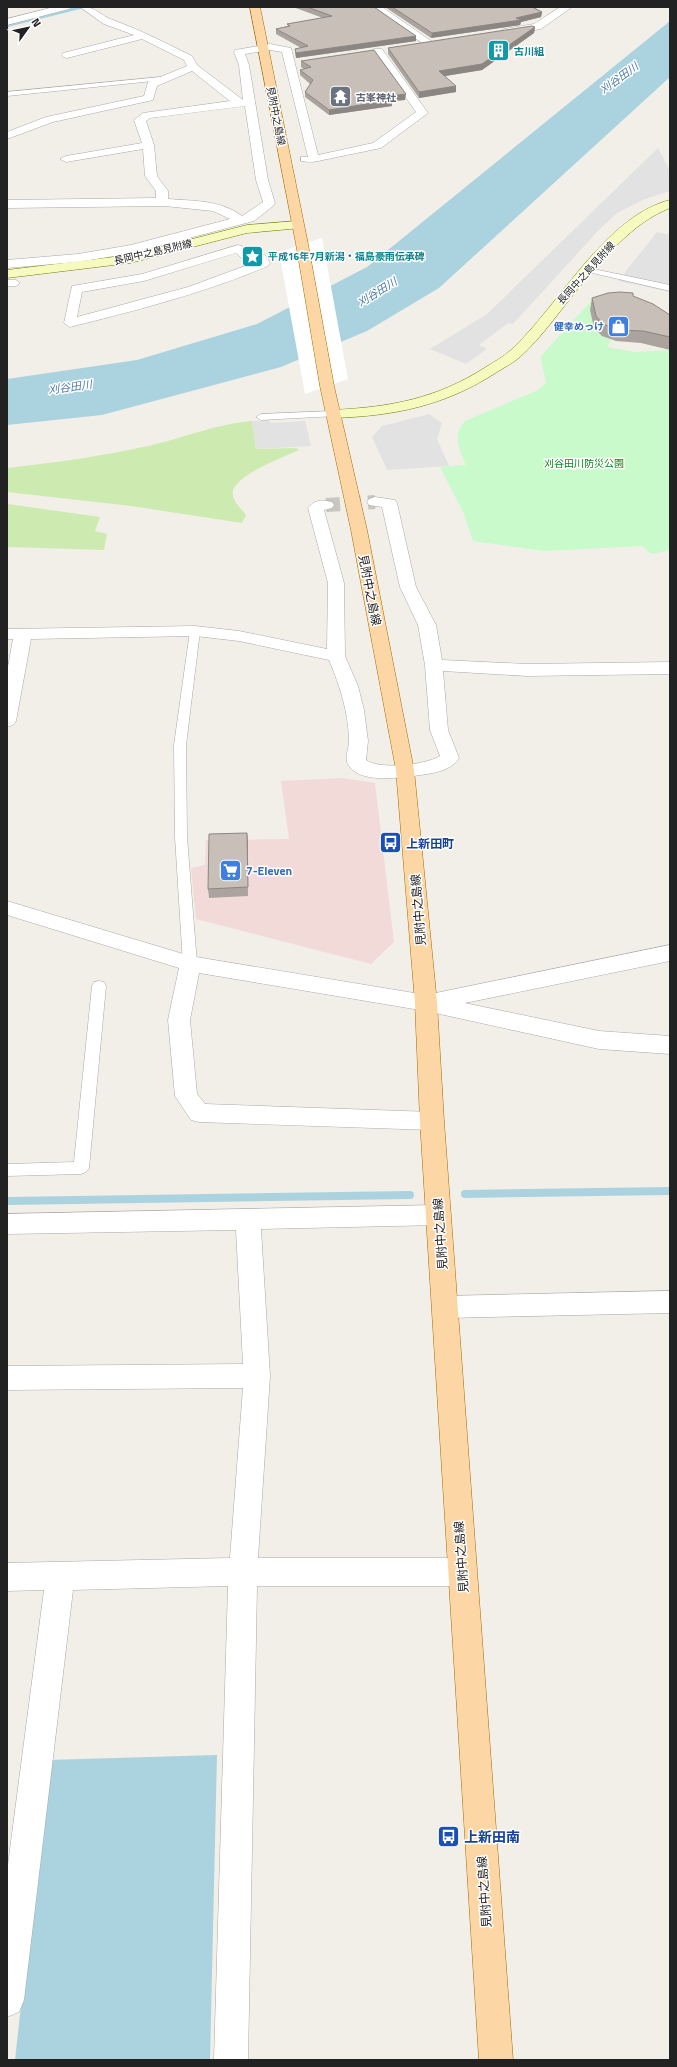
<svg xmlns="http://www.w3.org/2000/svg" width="677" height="2067" font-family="'Titillium Web','Noto Sans JP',sans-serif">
<rect width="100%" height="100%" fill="#f2efe9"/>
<path fill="#f2dad9" d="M342,778L375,783L394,942L371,964L196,919L191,868L205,865L206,840L289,839L281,781Z"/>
<path fill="#cdebb0" d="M252,421L256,449L296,448L299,450C284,457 237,474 233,491C231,500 241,508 246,515L242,523L131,506L7,492V468C54,463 102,456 148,446C183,438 216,424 252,421Z
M8,504L100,517L95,531L107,534L104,550L7,547Z"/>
<path fill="#c8facc" d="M592,300L601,307L589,313L598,316L594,325L598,333L611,340L607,347L635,352L670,350V550L651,554L643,546L544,551L473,541L464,514L440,467L466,465C459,449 452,436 465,421L538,390L546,383C545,372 541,368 541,356Z"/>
<path fill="#e2e2e2" d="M658,148L670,171V191L645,199L617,213L598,231L513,324L508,323L479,345L487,349L466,364L430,349L487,314Z
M657,232L670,235V292L618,281Z
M429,414L442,423L437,439L449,466L387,470L372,437L382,426Z
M269,420L271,423L305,421L311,446L256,449L252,421Z"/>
<path fill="#aad3df" d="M670,21V77L439,288L367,331L281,367L102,415L7,425V379L137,360L257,324L367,267Z
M217,1755L210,2060H15L48,1760Z"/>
<path fill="#fff" d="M322,238L348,379L305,394L279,252Z"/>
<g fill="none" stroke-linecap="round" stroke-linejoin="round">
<path stroke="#aad3df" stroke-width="4" d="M7,25L80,7"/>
<path stroke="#aad3df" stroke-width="8" d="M465,1194L670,1191
M7,1201L410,1195"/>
<path stroke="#c8c6c1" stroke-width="14" stroke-dasharray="14 7" stroke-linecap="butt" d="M326,505L375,502"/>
<defs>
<path id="service" d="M161,77L163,78V80L7,96V92Z
M301,157H313L317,159C314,163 306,162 301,161Z
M584,267L670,285V291L584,271Z
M7,280H16L20,283L16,286H7Z
M333,411L336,412V416L261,420L256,417L261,414Z
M195,628L200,631L186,745L187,837L197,964L195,968L190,969L185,968L183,964L175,837L174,745L190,631Z
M99,981L104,982L106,986L89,1168L86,1172L81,1174L7,1176V1164L74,1162L92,986L94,982Z"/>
<path id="pedestrian" d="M238,245L242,246L253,256L265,255L270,263L268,266C204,293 138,310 70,327L64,323L72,286L142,274ZM236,253L247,263H253L188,287L77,317L82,292L144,281Z"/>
<path id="minor" d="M54,7H71L69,9L7,25V19Z
M80,7C99,7 98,15 113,20C140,30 166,43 192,56L197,65L243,100L239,65L234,52L235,50L270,44L291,48L318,155L373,143L416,112L373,51L374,49H382L428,113L381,148L313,162L309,161L282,52L270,50L245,54L249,65L268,180L275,203L273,206L254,221L132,253L78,262L7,268V260L78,254L131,245L230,219L213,211L165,206L7,208V200L156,198V191L145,176L143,149L66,162L60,159L66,156L142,143L134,120L143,113L230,101L192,71L157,86L153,100L53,122L7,139V132L46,117L144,96L148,82L187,66L184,60L142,39L67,58L63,57L62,55L63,53L134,35L104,24ZM245,106L256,180L263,202L242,216C221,200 193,201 168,199V191L157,176L154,145L146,121L150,118Z
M370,7H382L434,43L433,45H425Z
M560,7H572L541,29L504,35L499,32L504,29L534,24Z
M375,497L395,500L397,503L416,587L436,625L442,660L527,664L670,662V674L527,676L443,671L448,730L459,758C451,772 428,774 413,776C395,778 361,783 349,766C343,757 350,748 349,739C348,711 340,686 329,660L239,641L195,636L31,639L16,721L13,725L7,727V672L13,639H7V629L195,626L239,631L327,649L328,583L308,508C314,500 322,499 332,502L334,505L332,508L324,510L344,583L345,656L358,686L364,710L368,741L366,760C379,770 426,765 440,756L430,730L425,665L418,625L400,587L382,507L369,505L367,502L369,499Z
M7,901L190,956L426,995L599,1031L670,1036V1054L599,1049L426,1011L199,973L190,1020L197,1094L205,1104L432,1112L440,1114L444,1121L440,1128L432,1130L199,1122L191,1120L175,1096L168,1020L179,968L7,915Z
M439,1205L448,1208L451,1215L448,1222L439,1225L261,1229L270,1376L258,1558H462L472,1562L476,1572L472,1582L462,1586H257L248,2060H214L228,1586L73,1590L24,2000L19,2012L7,2017V1872L44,1590L7,1591V1563L230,1558L243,1388L7,1390V1366L243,1364L236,1230L7,1234V1214Z
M670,1291V1313L446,1318L437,1315L433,1307L437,1299L446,1296Z"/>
<path id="tertiary" d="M670,945V961L426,1011L418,1009L415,1003L418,997L426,995Z"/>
<path id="secondary" d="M670,200V208C632,223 603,259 577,290C559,312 542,337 520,357C513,363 505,367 497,372C445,406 394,416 333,418L328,417L326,414L328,411L333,410C391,407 436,399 486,367C494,362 503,357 511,350C558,307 605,216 670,200Z
M297,221L303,225L301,228L247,233L130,263L7,278V270L130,255L247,225Z"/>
<path id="primary" d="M250,7H260L308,244L334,386L367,530L414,770L437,1003L444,1121L513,2060H479L420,1121L415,1003L396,770L351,530L320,386L296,244Z"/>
</defs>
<use href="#service" stroke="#a9a9a9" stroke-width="1"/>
<use href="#pedestrian" stroke="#a9a9a9" stroke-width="1"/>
<use href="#minor" stroke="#a9a9a9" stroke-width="1"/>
<use href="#tertiary" stroke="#a9a9a9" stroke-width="1"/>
<use href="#secondary" stroke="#707d05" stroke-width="1"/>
<use href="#primary" stroke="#a06b00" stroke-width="1"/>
<use href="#service" fill="#fff" fill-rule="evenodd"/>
<use href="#pedestrian" fill="#fff" fill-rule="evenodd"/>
<use href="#minor" fill="#fff" fill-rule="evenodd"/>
<use href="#tertiary" fill="#fff" fill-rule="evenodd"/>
<use href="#secondary" fill="#f7fabf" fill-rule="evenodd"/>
<use href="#primary" fill="#fcd6a4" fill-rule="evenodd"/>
</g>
<path fill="#aba49e" d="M293,7H374L416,41L296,58L295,54V49L301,48L276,34V29L288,26L287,24L323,18Z
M385,7H541L535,8L542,12L541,17L521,22L520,25L431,38Z
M535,27L534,33L482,70L445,76L456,92L419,98L388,54V48Z
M301,61L405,100L392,101V106L329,115L305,97V92L310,84L300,75V70L304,69L301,67Z
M633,296L670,315V350L641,343L616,341L602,336L594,328L590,310L592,298Z
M247,833L248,896L209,898L208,889Z"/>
<path fill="#8b8681" d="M529,7H541L529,10Z
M542,12L541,17L521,22L520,25L431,38L432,33L516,18Z
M535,27L534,33L482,70L439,77V71Z
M416,36V41L296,58V53Z
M456,86V92L419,98V92Z
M406,94L405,100L392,101V106L329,115V110L388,96Z
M247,833L248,842V896V887Z"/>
<path fill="#c7bfb8" stroke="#8b8681" d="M307,7H374L416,36L296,53L295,49L308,46L276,29L290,26L287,24L332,16Z
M392,7H532L542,12L516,18L521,20L432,33Z
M532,26L535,27L482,64L439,71L456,86L419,92L388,48Z
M374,50L406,94L388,96L392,100L329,110L305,92L313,80L300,70L311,67L301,61Z
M620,292L633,293V296L653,304L670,315V337L643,331L618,330L603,324L596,316L592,298L608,293Z
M247,833L248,887L208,889L209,834Z"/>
<defs>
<symbol id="building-square" viewBox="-11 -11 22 22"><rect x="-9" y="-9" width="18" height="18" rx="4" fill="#0f9aa8" stroke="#fff"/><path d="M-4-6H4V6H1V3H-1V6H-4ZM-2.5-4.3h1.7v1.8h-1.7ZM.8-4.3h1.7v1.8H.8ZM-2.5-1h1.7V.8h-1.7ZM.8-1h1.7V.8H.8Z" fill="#fff"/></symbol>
<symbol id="temple-square" viewBox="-11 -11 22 22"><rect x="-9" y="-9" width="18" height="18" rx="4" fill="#6b7280" stroke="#fff"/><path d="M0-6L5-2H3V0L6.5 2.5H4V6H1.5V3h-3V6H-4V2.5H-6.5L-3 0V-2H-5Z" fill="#fff"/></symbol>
<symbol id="sight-square" viewBox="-11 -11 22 22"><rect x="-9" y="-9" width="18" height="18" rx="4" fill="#0f9aa8" stroke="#fff"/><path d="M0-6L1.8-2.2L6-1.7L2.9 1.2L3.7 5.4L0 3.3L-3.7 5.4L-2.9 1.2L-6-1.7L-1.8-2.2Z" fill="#fff"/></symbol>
<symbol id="shop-square" viewBox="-11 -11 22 22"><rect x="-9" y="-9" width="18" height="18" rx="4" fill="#3f7fe0" stroke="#fff"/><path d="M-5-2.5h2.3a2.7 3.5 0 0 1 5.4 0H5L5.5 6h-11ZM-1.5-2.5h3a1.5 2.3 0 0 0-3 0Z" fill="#fff"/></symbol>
<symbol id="bus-square" viewBox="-11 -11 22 22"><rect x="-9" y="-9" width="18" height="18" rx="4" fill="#1a4fb4" stroke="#fff"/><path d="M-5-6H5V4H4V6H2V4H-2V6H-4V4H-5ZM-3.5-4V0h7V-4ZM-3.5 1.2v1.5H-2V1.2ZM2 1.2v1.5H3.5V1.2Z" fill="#fff"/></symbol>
<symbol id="supermarket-square" viewBox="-11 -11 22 22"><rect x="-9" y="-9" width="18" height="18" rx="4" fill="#3f7fe0" stroke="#fff"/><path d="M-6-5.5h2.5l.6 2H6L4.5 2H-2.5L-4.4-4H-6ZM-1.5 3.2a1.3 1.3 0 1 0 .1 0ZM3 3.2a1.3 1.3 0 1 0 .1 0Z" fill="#fff"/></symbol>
</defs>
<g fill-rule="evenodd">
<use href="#building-square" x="486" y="38" width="25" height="25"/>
<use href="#temple-square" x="328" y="84" width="25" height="25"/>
<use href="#sight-square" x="240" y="244" width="25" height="25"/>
<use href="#shop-square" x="606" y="314" width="25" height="25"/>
<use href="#bus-square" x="378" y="830" width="25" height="25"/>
<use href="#supermarket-square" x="218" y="858" width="25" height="25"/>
<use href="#bus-square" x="436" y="1824" width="25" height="25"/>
</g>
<g text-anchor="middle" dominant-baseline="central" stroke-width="3" stroke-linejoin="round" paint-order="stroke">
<g font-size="10" font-weight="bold" fill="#0d838f" stroke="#fff" text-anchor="start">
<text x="514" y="51">古川組</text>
<text x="268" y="256">平成16年7月新潟・福島豪雨伝承碑</text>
</g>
<g font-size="10" font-weight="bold" fill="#5b616d" stroke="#fff" text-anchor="start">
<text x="356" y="97">古峯神社</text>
</g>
<g font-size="10" fill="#222" stroke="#fff">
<text transform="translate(276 116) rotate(79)">見附中之島線</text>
<text transform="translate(153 252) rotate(-13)">長岡中之島見附線</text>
<text transform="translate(586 273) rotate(-48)">長岡中之島見附線</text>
</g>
<g font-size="10" font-weight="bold" fill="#366cbe" stroke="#fff" text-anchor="end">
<text x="604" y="326">健幸めっけ</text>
</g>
<g font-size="10" fill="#0c8416" stroke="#fff">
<text x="584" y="463">刈谷田川防災公園</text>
</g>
<g font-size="11" font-style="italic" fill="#4a7aab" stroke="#fff">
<text transform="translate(619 78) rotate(-36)">刈谷田川</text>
<text transform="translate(377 292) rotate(-32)">刈谷田川</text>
<text transform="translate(70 387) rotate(-8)">刈谷田川</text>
</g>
<g font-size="12" fill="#222" stroke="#fff">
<text transform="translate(370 590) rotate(79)">見附中之島線</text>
<text transform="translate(418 910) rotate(-95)">見附中之島線</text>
<text transform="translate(440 1234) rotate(-94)">見附中之島線</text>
<text transform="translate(461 1557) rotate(-94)">見附中之島線</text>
<text transform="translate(484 1892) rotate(-94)">見附中之島線</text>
</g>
<g font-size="12" font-weight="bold" fill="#164399" stroke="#fff" text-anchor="start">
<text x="406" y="843">上新田町</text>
</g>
<g font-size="12" font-weight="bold" fill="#366cbe" stroke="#fff" text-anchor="start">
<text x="246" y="870">7-Eleven</text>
</g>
<g font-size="14" font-weight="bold" fill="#164399" stroke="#fff" text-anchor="start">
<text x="464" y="1836">上新田南</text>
</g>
</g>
<rect width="677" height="2067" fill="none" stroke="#222222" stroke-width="16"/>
<g transform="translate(28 28) rotate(57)" stroke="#ffffff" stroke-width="3" paint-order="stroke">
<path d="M0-3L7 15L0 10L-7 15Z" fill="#222222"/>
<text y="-6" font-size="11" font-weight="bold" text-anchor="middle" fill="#222222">N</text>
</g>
</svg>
